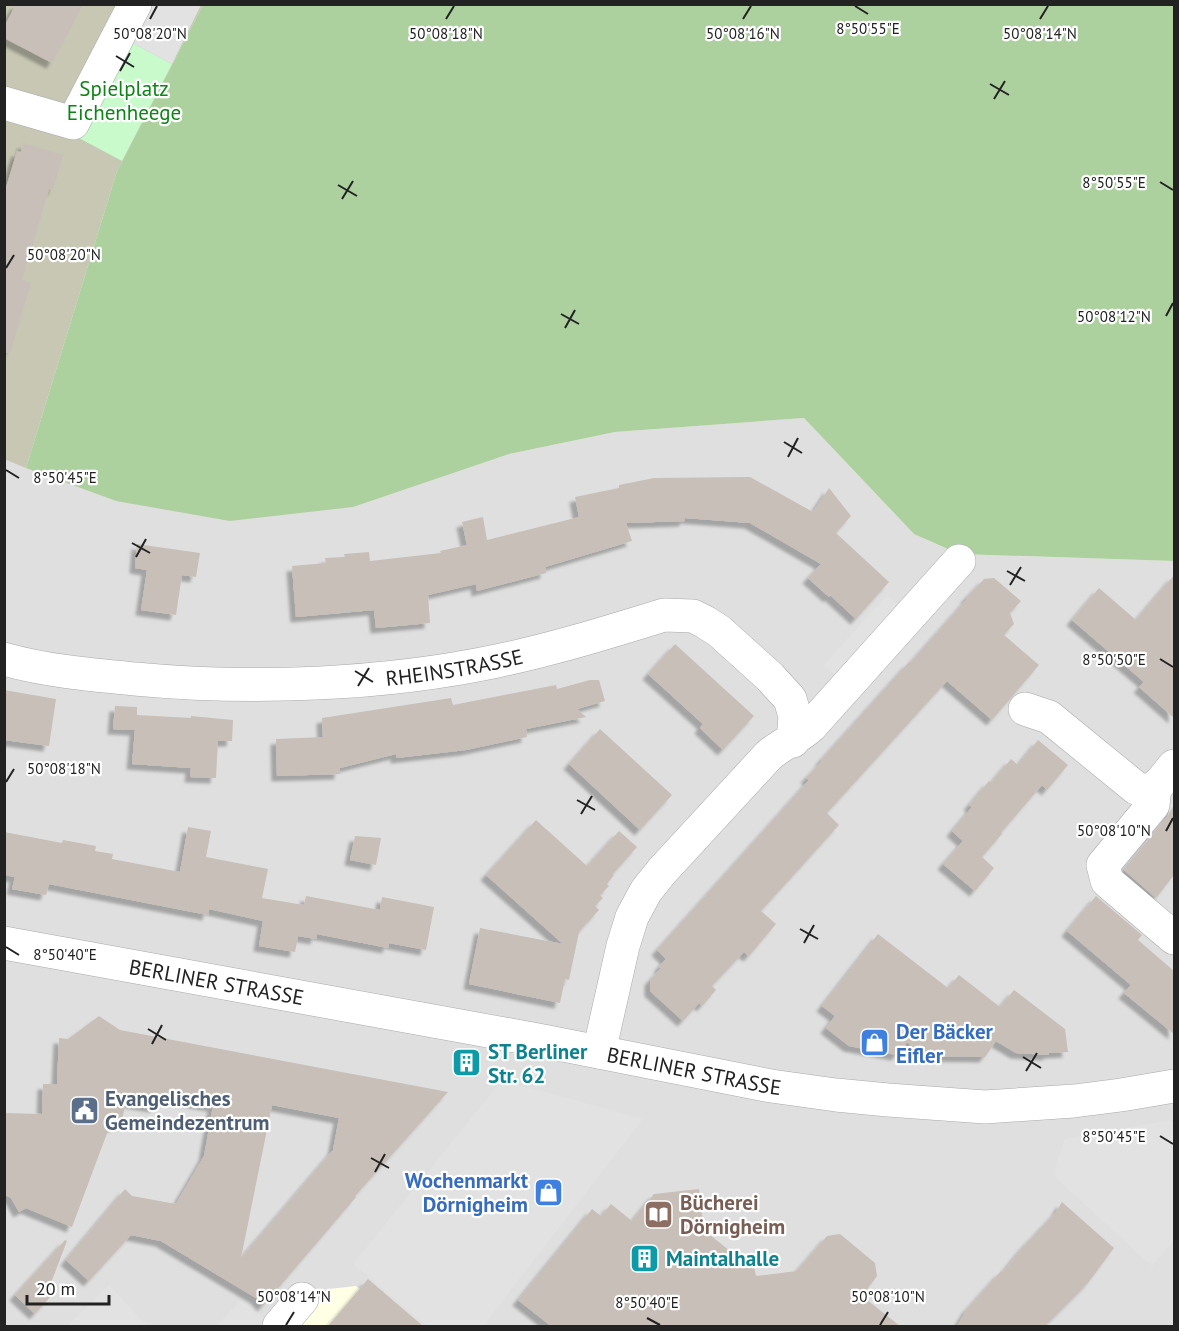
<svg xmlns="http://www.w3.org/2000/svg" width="1179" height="1331" font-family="'PT Sans',sans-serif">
<defs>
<filter id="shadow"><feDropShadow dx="-5.5" dy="5.5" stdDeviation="1.5" flood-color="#0004"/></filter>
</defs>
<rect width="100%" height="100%" fill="#f2efe9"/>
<path fill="#e0dfdf" d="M804,418L914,534L958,554L1174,561V1326H5L4,459L116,501L509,454L615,432Z"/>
<path fill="#ffffe5" d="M356,1286L406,1326H295L329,1289Z"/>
<path fill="#c7c7b4" d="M4,5H203L117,171L26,468L4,459Z"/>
<path fill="#add19e" d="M203,5H1174V561L959,554L914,534L804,418L615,432L509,454L353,507L230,521L116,501L26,468L117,171Z"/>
<path fill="#c8facc" d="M127,40L172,64L122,161L77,137Z"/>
<path fill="#e2e2e2" d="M145,5H201L172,64L127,40Z
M887,595L910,616L848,686L824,665Z
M502,1080L643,1119L483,1326H427L353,1264Z
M1170,1120L1174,1123V1240L1152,1266L1053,1175L1065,1139Z
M109,1285L147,1326H67Z
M241,1300L268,1322L264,1326H216Z"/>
<path fill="#c7bfb8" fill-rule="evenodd" filter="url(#shadow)" d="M16,4H83L52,63L4,38V27Z
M23,143L63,155L53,190L49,189L22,280L31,283L10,353L4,352V194L17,151L21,152Z
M750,477L813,512L829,488L851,516L836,533L889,582L856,619L830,595L829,597L808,578L821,564L750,523L685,518V521L626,523L632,541L545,567L546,573L477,591L476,584L428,595L430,623L376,628L374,610L296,617L292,566L326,563L325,558L345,557L344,554L357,553L369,552L370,561L441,553L440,551L467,545L462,522L483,517L487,540L579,517L575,497L619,488V485L654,478Z
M137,544L200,553L196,577L182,575L176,615L141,610L147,570L135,568Z
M1174,575V718L1139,687L1144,682L1072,620L1099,588L1136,620Z
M994,578L1021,601L1010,613L1014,624L1004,635L1039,665L992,720L947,681L827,813L839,825L761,911L776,924L749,956L744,952L712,986L716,990L702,1006L699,1003L683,1021L650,991V980L661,968L659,967L666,959L657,950L809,780L806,778L822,761L821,760L909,662L910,663L967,599L966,598L984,579Z
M675,644L754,716L723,750L700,728L703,724L648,674Z
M590,680H599L605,701L577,709L586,717L526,729L527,737L466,750L396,758V754L340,768V774L277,776L276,739L323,737L322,718L451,698L453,705L556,685L557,689Z
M4,690L56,699L49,746L4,740Z
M115,706L137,707V715L191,718V716L233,720L232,741H218L216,778L190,777L191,768L132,764L135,730L113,729Z
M600,729L672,795L640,830L569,764Z
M1038,740L1068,765L1047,790L1042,785L1001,833L1002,834L982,857L994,868L975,891L943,864L963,841L952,831L972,807L969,805L989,781L991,783L1011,759L1018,765Z
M1174,805V875L1156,898L1124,870L1167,817Z
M536,820L587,866L619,831L637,847L613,874L614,875L607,884L609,886L600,895L603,898L595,906L599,910L579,932L569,980L565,979L560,1003L469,984L480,928L563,944L486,875Z
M188,827L211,831L206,857L268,869L262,898L304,905L306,896L380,910L382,897L434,907L426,950L389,943L388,948L317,934L316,939L298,936L295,952L259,946L263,921L209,909L208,915L49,884L46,895L12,889L15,877L4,875V832L62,843L63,840L96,846L95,851L113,854L112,859L180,872Z
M355,836L381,838L376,865L350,860Z
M1096,896L1142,935L1138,940L1174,971V1034L1124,993L1131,985L1067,931Z
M878,934L948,988L959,975L1000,1007L1014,990L1065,1029L1068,1052L1049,1053L1048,1055L1016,1053L996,1041L985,1057L924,1056L907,1042L897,1055L849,1046L826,1028L835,1016L822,1006Z
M99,1016L120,1030L448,1092L355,1196L356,1197L263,1306L256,1298L161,1241L131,1235L89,1281L66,1260L125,1189L132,1196L176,1204L204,1156L213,1106L167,1098V1101H162L155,1107L126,1102L121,1124L109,1128L72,1227L26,1208L19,1212L11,1198L4,1194V1113L42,1114L43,1084H57L59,1038L68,1039ZM272,1105L339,1118L333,1150L241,1258Z
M699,1189L704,1230L736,1256L737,1261L746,1259L747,1267L754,1266L756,1276L797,1271L827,1236L840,1234L875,1263L877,1276L862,1296L900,1326H551L518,1300L592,1209L601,1216L611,1204L632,1221L654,1194Z
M1062,1202L1114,1248L1088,1283L1045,1326H957L967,1309L1001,1271L1003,1272L1022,1248L1056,1212Z
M65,1240L67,1241L47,1293L51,1296L35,1314L15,1295Z
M368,1279L423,1326H328Z"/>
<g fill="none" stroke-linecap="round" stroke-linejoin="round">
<defs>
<g id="minor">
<path d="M4,103L73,123L135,4"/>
<path id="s1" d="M4,659C46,671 92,675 135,679C251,690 383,685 497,661C554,649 609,632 664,615L693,616L705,622L719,631L770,677L790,699L795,716L793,741"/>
<path d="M1025,709L1049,717L1136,788C1155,797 1163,778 1174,766"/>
<path d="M1155,787L1153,805L1103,865L1107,881L1174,938"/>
<path id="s2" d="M4,943L543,1041L771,1086L836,1095L888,1100L985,1107L1074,1101L1121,1095L1174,1086"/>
<path d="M599,1052L623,946L632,917L646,891L662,871L769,755C783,743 797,739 811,726L959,561"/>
<path d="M279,1326L302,1299"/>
</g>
</defs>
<use href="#minor" stroke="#a9a9a9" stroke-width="34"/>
<use href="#minor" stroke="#fff" stroke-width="33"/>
</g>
<path fill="none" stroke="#222" stroke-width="2" d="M855,6L868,14M150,19L157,6M446,19L454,6M743,19L751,6M1040,19L1048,6M116,56L134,67M120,71L130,53M990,84L1009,95M994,99L1005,81M1160,182L1173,190M338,185L357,196M342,199L353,181M6,268L14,255M561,314L579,324M1166,316L1173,303M565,328L575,310M784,442L802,453M788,457L798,438M6,470L19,478M132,543L150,553M136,557L146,539M1007,571L1025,581M1010,585L1021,567M1160,659L1173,667M355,671L373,682M358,686L369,668M6,782L14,769M577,800L595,810M581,814L592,796M1166,831L1173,818M800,929L818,939M804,943L814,925M6,947L19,955M148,1029L166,1040M152,1044L162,1025M1023,1057L1041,1068M1026,1071L1037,1053M1160,1136L1173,1144M371,1158L389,1168M375,1172L385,1154M647,1318L660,1325M286,1325L294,1312M880,1325L888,1312"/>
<defs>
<symbol id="shop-square" viewBox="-11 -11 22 22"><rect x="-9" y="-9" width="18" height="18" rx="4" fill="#3f7fe0" stroke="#fff"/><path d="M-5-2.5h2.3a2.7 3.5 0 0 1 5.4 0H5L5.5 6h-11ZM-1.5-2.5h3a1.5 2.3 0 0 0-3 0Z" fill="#fff"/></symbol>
<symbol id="building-square" viewBox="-11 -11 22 22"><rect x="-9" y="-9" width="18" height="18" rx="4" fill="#0f9aa8" stroke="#fff"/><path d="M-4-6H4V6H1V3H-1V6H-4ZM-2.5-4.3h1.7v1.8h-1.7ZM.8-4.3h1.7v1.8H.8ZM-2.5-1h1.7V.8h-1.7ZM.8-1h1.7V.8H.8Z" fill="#fff"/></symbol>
<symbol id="civic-square" viewBox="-11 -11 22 22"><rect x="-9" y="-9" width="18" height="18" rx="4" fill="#5c6f8a" stroke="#fff"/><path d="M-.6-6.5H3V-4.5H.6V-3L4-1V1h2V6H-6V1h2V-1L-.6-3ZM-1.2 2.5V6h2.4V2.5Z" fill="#fff"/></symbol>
<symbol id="library-square" viewBox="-11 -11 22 22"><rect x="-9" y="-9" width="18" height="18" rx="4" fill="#8d6e63" stroke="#fff"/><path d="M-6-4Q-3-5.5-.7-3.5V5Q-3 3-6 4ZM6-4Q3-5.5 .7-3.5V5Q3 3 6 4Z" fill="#fff"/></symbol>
</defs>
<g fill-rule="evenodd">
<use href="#shop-square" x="858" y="1026" width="33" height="33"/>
<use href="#building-square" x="450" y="1046" width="33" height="33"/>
<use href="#civic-square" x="68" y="1094" width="33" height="33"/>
<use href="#shop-square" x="532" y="1176" width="33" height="33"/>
<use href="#library-square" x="642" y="1198" width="33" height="33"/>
<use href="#building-square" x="628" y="1242" width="33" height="33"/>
</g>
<g text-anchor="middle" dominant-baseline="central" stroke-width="4.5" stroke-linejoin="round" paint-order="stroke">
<g font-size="21" fill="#0c8416" stroke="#fff">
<text x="124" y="88">Spielplatz<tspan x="124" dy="24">Eichenheege</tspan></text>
</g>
<g font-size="21" fill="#222" stroke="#fff">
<text stroke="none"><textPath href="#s1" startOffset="453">RHEINSTRASSE</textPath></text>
<text stroke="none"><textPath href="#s2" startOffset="216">BERLINER STRASSE</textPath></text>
<text stroke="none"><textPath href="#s2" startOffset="702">BERLINER STRASSE</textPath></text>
</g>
<g font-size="21" font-weight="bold" fill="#366cbe" stroke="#fff" text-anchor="start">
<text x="896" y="1031">Der Bäcker<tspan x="896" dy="24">Eifler</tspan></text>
<text x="528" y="1180" text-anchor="end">Wochenmarkt<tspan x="528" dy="24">Dörnigheim</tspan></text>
</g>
<g font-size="21" font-weight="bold" fill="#0d838f" stroke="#fff" text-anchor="start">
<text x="488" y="1051">ST Berliner<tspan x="488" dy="24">Str. 62</tspan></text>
<text x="666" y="1258">Maintalhalle</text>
</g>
<g font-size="21" font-weight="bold" fill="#4e5e75" stroke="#fff" text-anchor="start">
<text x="105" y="1098">Evangelisches<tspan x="105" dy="24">Gemeindezentrum</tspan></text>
</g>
<g font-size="21" font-weight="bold" fill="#785e54" stroke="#fff" text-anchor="start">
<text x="680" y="1202">Bücherei<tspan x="680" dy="24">Dörnigheim</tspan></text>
</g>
</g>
<g font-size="15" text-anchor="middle" fill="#222" stroke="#fff" stroke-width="4.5" stroke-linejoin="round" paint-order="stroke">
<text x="868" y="34">8°50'55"E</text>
<text x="150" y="39">50°08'20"N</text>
<text x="446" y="39">50°08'18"N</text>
<text x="743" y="39">50°08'16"N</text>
<text x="1040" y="39">50°08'14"N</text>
<text x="1114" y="188">8°50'55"E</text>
<text x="64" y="260">50°08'20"N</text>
<text x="1114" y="322">50°08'12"N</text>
<text x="65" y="483">8°50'45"E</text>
<text x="1114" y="665">8°50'50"E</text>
<text x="64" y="774">50°08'18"N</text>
<text x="1114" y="836">50°08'10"N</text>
<text x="65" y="960">8°50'40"E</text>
<text x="1114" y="1142">8°50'45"E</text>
<text x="294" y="1302">50°08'14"N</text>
<text x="888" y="1302">50°08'10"N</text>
<text x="647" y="1308">8°50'40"E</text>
</g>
<rect width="1179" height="1331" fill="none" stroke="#222222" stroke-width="12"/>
<path d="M27 1295v9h82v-9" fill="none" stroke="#222222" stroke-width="3"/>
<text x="36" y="1295" font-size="18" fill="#222222" stroke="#ffffff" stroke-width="4.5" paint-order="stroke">20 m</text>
</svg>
